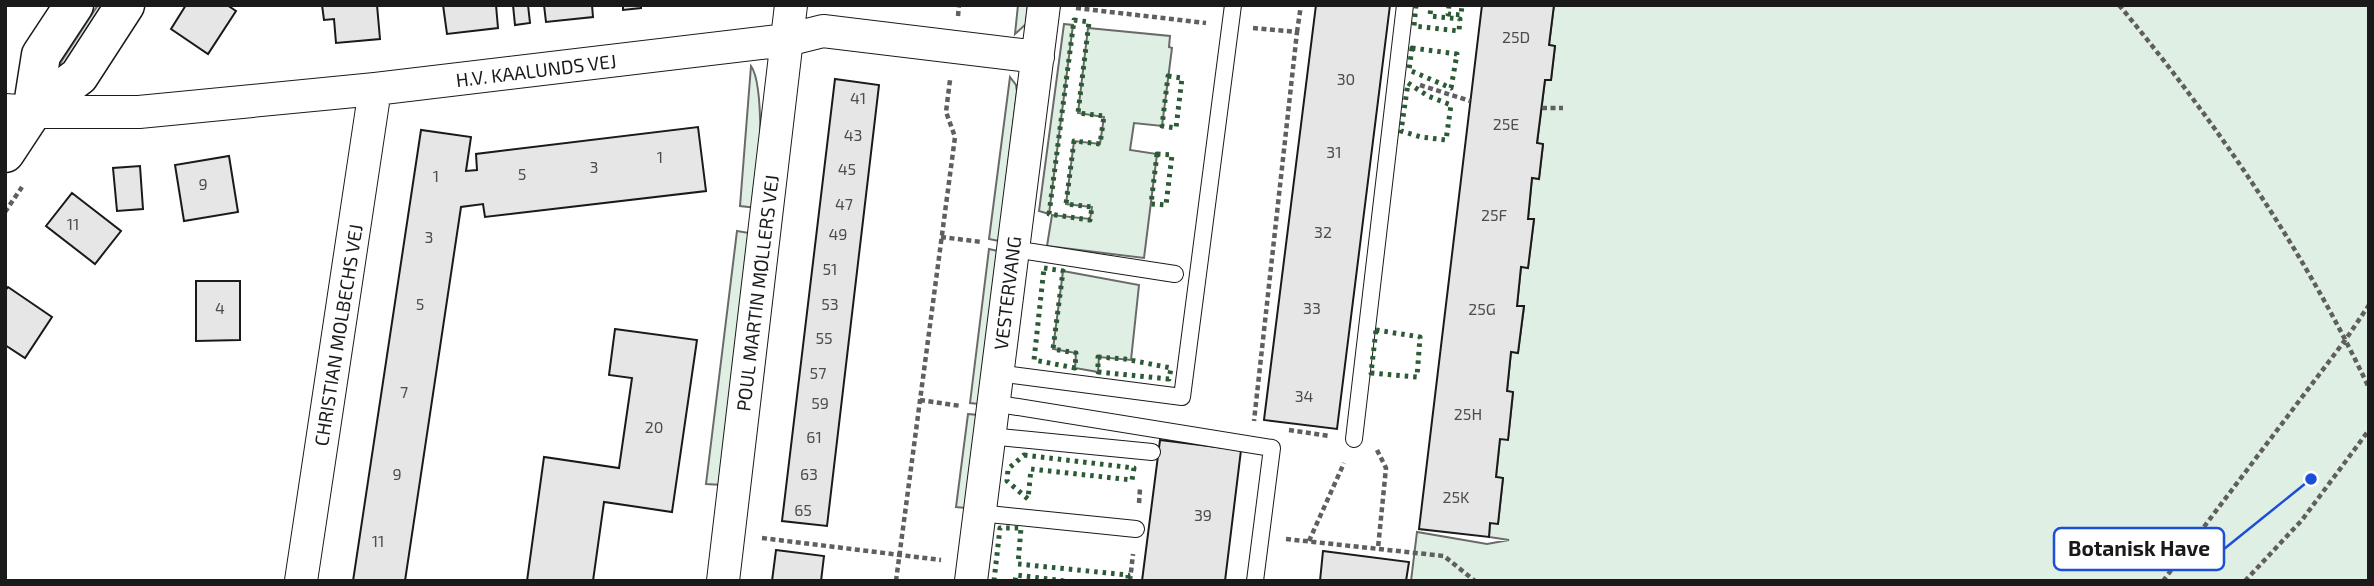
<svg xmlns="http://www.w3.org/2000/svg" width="2374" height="586" font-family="'Exo 2',sans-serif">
<rect width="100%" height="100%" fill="#fff"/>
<path fill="#e0efe3" stroke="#6a6a6a" stroke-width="2" d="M98,5H106L55,85L50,79Z
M1018,5H1028L1026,24L1015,34Z
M1554,5H2369V581H1411L1417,532L1487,544L1509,540L1489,537L1490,523H1498L1503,478L1496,477L1500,439H1508L1513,393L1507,391L1511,352H1518L1524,307L1517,306L1521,267H1528L1534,220L1528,219L1532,178H1539L1543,145L1537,143L1545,80H1551L1555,46L1549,45Z
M1064,24L1073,25L1049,214L1039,211Z
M1088,28L1170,36L1169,47L1172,48L1162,126L1134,123L1130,150L1157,154L1144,258L1047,246L1052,215L1090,219L1092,207L1066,204L1074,141L1100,144L1104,117L1078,113Z
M751,66C765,85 760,182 757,208L740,206Z
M1010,77L1016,85L1017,92L999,241L989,239Z
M737,231L755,234L723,485L706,484Z
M989,249L998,251L979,404L970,403Z
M1063,271L1139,285L1131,360L1099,357L1098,372L1075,368L1076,353L1053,349Z
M968,414L978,415L966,508L956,507Z"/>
<path fill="#e6e6e6" stroke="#1a1a1a" stroke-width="2" d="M186,5H227L236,11L208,54L171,29Z
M322,5H377L380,39L336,43L334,19L324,20Z
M443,5H496L498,28L447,34Z
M513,5H528L530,23L515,25Z
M544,5H592L593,17L546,22Z
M623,5H641V8L623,10Z
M1316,5H1390L1337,429L1264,420Z
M1482,5H1554L1549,45L1555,46L1551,80H1545L1537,143L1543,144L1539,179L1532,178L1528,219H1534L1528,268L1521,267L1517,306H1524L1518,353L1511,352L1507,391L1513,392L1508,440L1500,439L1496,477L1503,478L1498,524L1490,523L1489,537L1419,529Z
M835,79L879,85L827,526L782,521Z
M698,127L706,191L485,217L483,204L461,207L405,581H353L421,130L471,137L466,171L477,170L476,154Z
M229,156L238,212L184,221L175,165Z
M140,166L143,209L117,211L113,168Z
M72,193L121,231L95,264L46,226Z
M196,281H240V340L196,341Z
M8,287L52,317L25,358L5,345V291Z
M615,329L697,340L672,512L604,502L593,581H527L544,457L619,468L632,378L609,375Z
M1160,440L1241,450L1225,581H1142Z
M776,550L824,556L821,581H772Z
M1323,551L1409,562L1406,581H1320Z"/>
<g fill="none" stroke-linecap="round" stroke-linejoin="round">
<defs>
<path id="service" d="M1013,249L1175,274
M997,373L1182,397L1233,5
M993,403L1272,448L1255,581
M989,436L1152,452
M1354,439L1405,5
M979,513L1136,529"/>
<path id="minor" d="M5,110L32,112H139L375,89L787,40L823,31L1038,57
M301,581L375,89
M723,581L791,5
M971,581L1044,5"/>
<path id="tertiary" d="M32,112L41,55L74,5
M5,153L32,112L79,76L125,5"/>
</defs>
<use href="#service" stroke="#1a1a1a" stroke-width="18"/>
<use href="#minor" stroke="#1a1a1a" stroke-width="34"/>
<use href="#tertiary" stroke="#1a1a1a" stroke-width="41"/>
<path stroke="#5f5f5f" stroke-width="4.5" stroke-dasharray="5 3.5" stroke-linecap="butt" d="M2119,5C2216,122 2304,250 2369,388
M1076,8L1206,23
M958,16L959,5
M1253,28L1297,32L1254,421
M1297,32L1301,5
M1420,85L1470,101
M1542,108H1563
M5,212L22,187
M941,237L982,242
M920,400L961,406
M1289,430L1329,436
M1377,450L1386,468L1378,548
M1139,503L1140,489
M762,538L941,560
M1286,539L1444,556L1475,581
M1309,541L1344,463
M896,581L955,137L946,112L950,80
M1130,581L1133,554
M2163,581L2346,339L2369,305
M2245,581L2302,520L2369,430"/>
<use href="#service" stroke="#fff" stroke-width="16"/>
<use href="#minor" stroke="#fff" stroke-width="32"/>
<use href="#tertiary" stroke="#fff" stroke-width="38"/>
<path stroke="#2b5a34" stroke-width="5" stroke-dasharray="3.5 5" stroke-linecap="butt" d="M1416,5L1414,26L1459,31L1460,19L1430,16L1431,5
M1449,5L1448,14L1461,15L1462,5
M1074,20L1089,22L1078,113L1104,116L1100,144L1074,141L1066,204L1092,207L1090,220L1049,214Z
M1412,48L1457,54L1451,88L1409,70Z
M1168,76L1182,78L1176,128L1162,126Z
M1408,83L1428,96L1451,105L1446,140L1421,137L1401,131Z
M1157,154L1172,155L1166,205L1151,204Z
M1044,268L1063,271L1053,349L1076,353L1075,368L1034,360Z
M1376,330L1420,337L1417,377L1371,373Z
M1098,357L1125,359L1171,368L1169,379L1098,372Z
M1024,455L1134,468L1132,480L1031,469L1028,499L1007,481L1008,469Z
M994,581L1000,528H1021L1018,564L1128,575V581
M1015,581L1016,575L1065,581"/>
</g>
<g text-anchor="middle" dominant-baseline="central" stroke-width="5" stroke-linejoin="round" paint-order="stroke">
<g font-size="16" fill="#4d4d4d">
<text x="1516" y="36">25D</text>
<text x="1346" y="78">30</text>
<text x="858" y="97">41</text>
<text x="1506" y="123">25E</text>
<text x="853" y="134">43</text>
<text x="1334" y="151">31</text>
<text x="660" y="156">1</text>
<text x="594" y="166">3</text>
<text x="847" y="168">45</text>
<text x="522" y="173">5</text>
<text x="436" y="175">1</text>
<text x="203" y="183">9</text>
<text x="844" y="203">47</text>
<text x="1494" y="214">25F</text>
<text x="73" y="223">11</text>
<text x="1323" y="231">32</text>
<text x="838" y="233">49</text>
<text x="429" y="236">3</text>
<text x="830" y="268">51</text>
<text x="420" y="303">5</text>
<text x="830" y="303">53</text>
<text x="220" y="307">4</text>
<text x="1312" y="307">33</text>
<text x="1482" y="308">25G</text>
<text x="824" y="337">55</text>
<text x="818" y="372">57</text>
<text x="404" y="391">7</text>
<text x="1304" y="395">34</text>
<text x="820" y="402">59</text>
<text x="1468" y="413">25H</text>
<text x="654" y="426">20</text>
<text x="814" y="436">61</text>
<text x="397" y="473">9</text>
<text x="809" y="473">63</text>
<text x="1456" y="496">25K</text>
<text x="803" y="509">65</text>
<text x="1203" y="514">39</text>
<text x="378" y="540">11</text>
</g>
<g font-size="19" fill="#1a1a1a" stroke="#fff">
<text transform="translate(536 70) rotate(-7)">H.V. KAALUNDS VEJ</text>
<text transform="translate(757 293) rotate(-83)">POUL MARTIN MØLLERS VEJ</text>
<text transform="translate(1007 293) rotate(-83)">VESTERVANG</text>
<text transform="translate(338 335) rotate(-81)">CHRISTIAN MOLBECHS VEJ</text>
</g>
</g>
<path fill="none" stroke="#1d4ed8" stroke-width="2.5" d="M2311 479L2224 549"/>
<circle fill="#1d4ed8" stroke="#fff" stroke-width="2.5" cx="2311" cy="479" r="7"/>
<rect fill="#fff" stroke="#1d4ed8" stroke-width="2.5" x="2054" y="528" width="170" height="42" rx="7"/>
<g font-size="21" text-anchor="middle" font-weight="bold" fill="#1a1a1a">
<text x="2139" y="556">Botanisk Have</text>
</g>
<rect width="2374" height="586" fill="none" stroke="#1a1a1a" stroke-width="14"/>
</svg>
